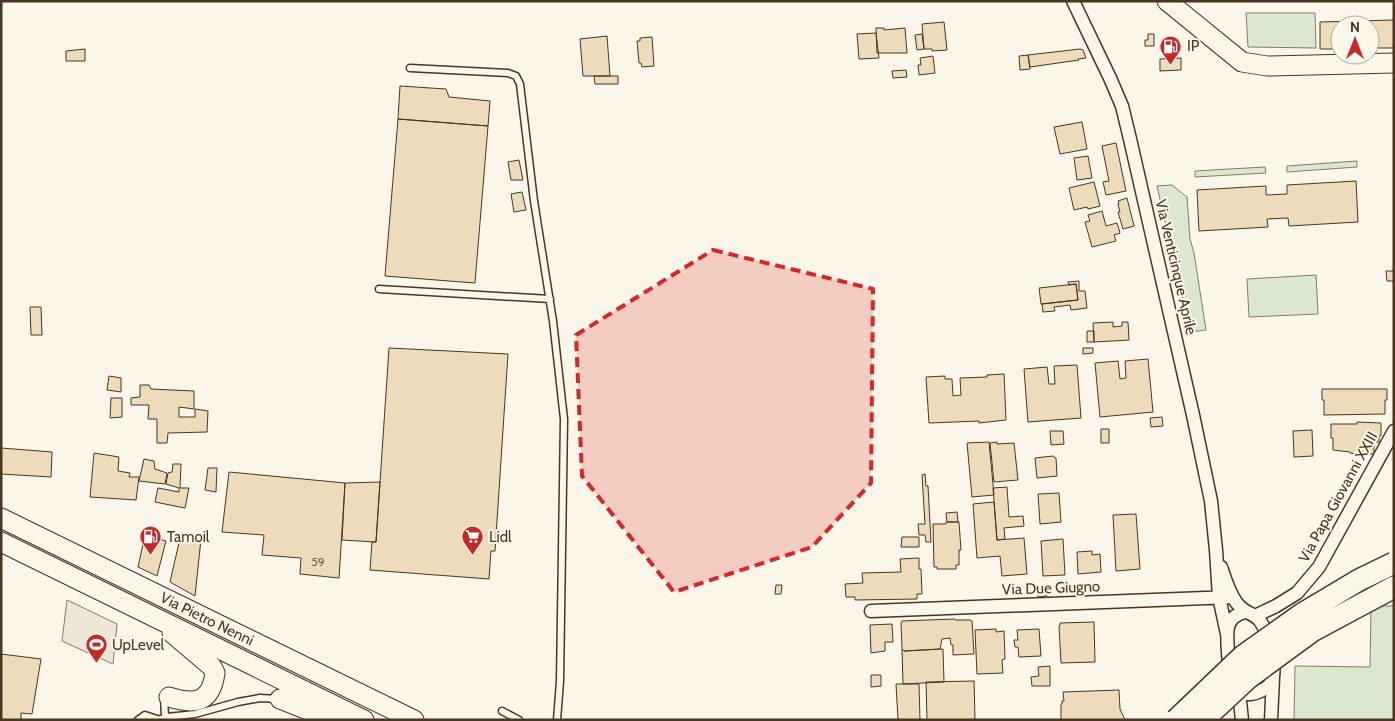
<svg xmlns="http://www.w3.org/2000/svg" width="1395" height="721" font-family="Cabin,sans-serif">
<rect width="100%" height="100%" fill="#fbf6e9"/>
<path fill="#dce7d0" stroke="#887966" d="M1246,13H1315L1316,48L1248,47Z
M1357,161V167L1287,172V166Z
M1265,167L1266,173L1195,177V171Z
M1172,185L1187,197L1190,239L1194,253L1206,330L1190,332L1157,186Z
M1316,275L1318,314L1249,317L1247,279Z
M1371,606H1394V720H1294L1295,666L1370,667Z"/>
<path fill="#ede7d9" stroke="#887966" d="M67,600L117,624L113,664L62,641Z"/>
<path fill="#ecdcbc" stroke="#4a3520" d="M1394,20V48H1370V25H1340V49H1320V22Z
M944,22L947,50L932,51V49H924L922,24Z
M876,28H884V30L905,28L907,53H877Z
M876,33L879,58L859,59L857,34Z
M922,34L924,49L917,50L915,35Z
M1148,34H1154V46H1145V40H1148Z
M607,36L610,76H583L580,39Z
M652,37L654,66L642,67L641,63H639L637,41H640V38Z
M85,49V61H66V51Z
M1080,49L1083,50L1086,58L1078,59L1079,60L1030,67L1028,55Z
M1028,55L1030,69L1020,70L1019,56Z
M933,56L935,73L919,75L918,65H921L920,58Z
M1181,58V70L1160,71V59Z
M906,70L907,77L893,78L892,71Z
M594,76H618V84H595Z
M400,86L446,89L449,97L490,101L488,126L398,119Z
M398,119L488,126L475,283L385,276Z
M1082,122L1087,149L1060,154L1054,127Z
M1116,143L1126,191L1106,195L1103,182L1109,181L1102,146Z
M1088,156L1092,178L1077,180L1074,158Z
M519,160L523,180H511L508,162Z
M1356,181L1358,222L1289,226L1288,218L1267,219L1268,227L1199,231L1197,190L1266,186V195L1287,194V185Z
M1094,182L1100,206L1088,209L1087,207L1074,210L1069,188Z
M522,192L526,210L514,212L511,194Z
M1127,198L1134,226L1123,229L1118,212H1120L1118,204H1119L1118,201Z
M1102,211L1106,226L1117,223L1120,233L1114,235L1116,241L1092,247L1085,222L1090,221L1088,215Z
M1386,271H1394V281H1387Z
M1079,281V291H1085L1087,308L1071,310L1070,305L1054,307L1055,311L1043,312L1042,304L1078,300L1076,284L1069,285L1068,282Z
M1076,284L1078,300L1041,304L1039,288Z
M30,307H41L42,335H31Z
M1113,322V327L1122,326V322H1128L1129,340L1094,342L1093,323Z
M1087,331H1094V342H1087Z
M389,348L508,354L495,551H491L489,579L370,570L372,542H376Z
M1083,348H1093V353L1083,354Z
M1148,359L1153,412L1100,417L1095,363L1118,361L1120,379L1126,378L1125,361Z
M1077,365L1081,418L1028,422L1024,369L1047,367L1049,384H1055L1054,366Z
M1004,374L1006,420L979,423V421L929,423L926,377L945,376V379H952L953,396L961,395L960,378L987,377V375Z
M109,376L121,378V392L107,390Z
M140,385H149L151,389L194,391V409L179,407V417H195V409L208,411L207,432L168,433L167,443H157V419H148L149,405H131V398L140,397Z
M1322,389H1387V400H1385V414L1324,415V400H1322Z
M111,398H122V417L110,418Z
M1162,417L1163,426L1151,427L1150,418Z
M1357,422L1381,423V436H1379V442H1374V454H1356L1350,453V452L1333,450V438H1331V424H1357Z
M1101,429H1109V443H1101Z
M1312,430L1313,456L1294,457L1293,431Z
M1050,431H1063L1064,444L1051,445Z
M989,442L994,495L972,497L967,443Z
M997,442V444L1014,443L1018,480L994,482L990,443Z
M1,448L52,452L51,477L1,474Z
M94,453L119,457L118,471L130,473L129,477H139L136,500L90,497Z
M1053,456L1056,458L1057,476L1037,478L1035,458Z
M144,459L154,461L155,469L167,473L165,484L139,481Z
M173,464H181L180,488H189L185,508L155,502L158,488L179,492V488L166,484L168,473L172,472Z
M208,468H217L216,492L205,490Z
M229,472L345,483L339,578L300,574L301,558L262,555L264,535L222,532Z
M925,474L926,486H928L931,542H926L925,535H919L918,524H925L922,475Z
M380,482L376,542L342,540L345,483Z
M1007,487L1009,517L1023,516L1024,526L1004,528L1005,539L997,540L993,488Z
M1059,493L1061,522L1040,524L1038,494Z
M994,502L997,540L1024,538L1027,574L1002,576L1000,556L977,558L973,504Z
M957,512L958,522H947L946,513Z
M1136,514L1140,569L1116,571L1113,515Z
M946,522H959L961,550H959V565H956V569H937V567H934L933,524H946Z
M181,534L201,539L195,596L170,582Z
M145,535L166,541L157,576L138,567Z
M902,537H919V547H901Z
M1063,539L1065,575L1043,576L1041,541Z
M1092,551V555L1100,554L1101,572L1078,574L1077,552Z
M919,558V569H921L922,594H917V599L855,600V597H846L845,584L863,583L862,573L901,572L900,559Z
M776,585H782L781,594H775Z
M1075,587H1084V595H1075Z
M1037,588H1046L1047,596L1038,597Z
M954,619L956,620H970L972,621L974,654L953,655V645H951L950,638L942,639L940,649L904,651L902,649L901,623L902,621Z
M1094,622L1095,662L1061,663L1059,626H1060V623Z
M892,624L893,642H885V651L871,653L870,625Z
M996,629V632L1004,631L1005,659L1002,660L1003,673L977,674L975,630Z
M1039,629L1041,656L1019,657L1018,647H1015L1014,640H1018L1017,630Z
M902,649L904,651L943,649L944,682L903,684Z
M1,654L41,659L32,714L21,713V720H1Z
M1050,666V686H1032L1031,677L1039,676L1038,667Z
M871,675H881V686L871,687Z
M974,681L975,720H927L926,682Z
M896,684H919L920,720H898Z
M1119,690L1120,709L1125,720H1061V704H1062V701H1064L1063,692Z"/>
<g fill="none" stroke-linecap="round" stroke-linejoin="round">
<defs>
<path id="lane" d="M410,68L508,73L516,76L520,84L534,201L553,321L564,419L560,681L557,720
M379,289L550,299
M164,696L165,717
M502,711L519,720
M138,720L145,715L157,719
M157,720L167,717L195,714L238,702L260,698L278,699"/>
<path id="street" d="M1073,1L1110,78L1122,106L1130,139L1193,415L1211,501L1216,550L1219,597L1227,634
M1221,567C1225,579 1229,592 1236,602C1244,614 1253,612 1260,621C1268,631 1277,668 1272,680C1271,684 1268,687 1264,689C1257,694 1247,696 1239,692C1236,688 1232,683 1231,678C1229,670 1226,635 1228,627C1230,618 1237,614 1245,612
M871,611L1232,597
M1255,616L1276,606L1297,593L1319,567L1394,431
M1239,692L1242,720
M1271,720L1273,678"/>
<path id="primary" d="M1167,1L1242,62L1267,66L1394,63
M1,518L414,720
M1,542L364,720
M169,697C195,705 211,703 215,673L212,667L172,633
M280,699L333,720"/>
</defs>
<use href="#lane" stroke="#4a3520" stroke-width="9"/>
<use href="#street" stroke="#4a3520" stroke-width="15"/>
<use href="#primary" stroke="#4a3520" stroke-width="21"/>
<use href="#lane" stroke="#fbf6e9" stroke-width="6"/>
<use href="#street" stroke="#fbf6e9" stroke-width="12"/>
<use href="#primary" stroke="#fbf6e9" stroke-width="19"/>
<defs>
<path id="highway-bridge" d="M1176,720L1243,656L1302,614L1359,580L1394,563
M1203,720L1248,678L1312,631L1394,587"/>
</defs>
<use href="#highway-bridge" stroke="#4a3520" stroke-width="24" stroke-linecap="butt"/>
<use href="#highway-bridge" stroke="#fbf6e9" stroke-width="21"/>
</g>
<path fill="#d62828" fill-opacity="0.2" stroke="#d62828" stroke-width="4" stroke-dasharray="10 6" stroke-linejoin="round" d="M713,250L873,289L871,483L812,547L674,592L582,476L576,335Z"/>
<defs>
<symbol id="fuel-pin" viewBox="-11 -11 22 30"><path d="M0 17L-7.5 6A9.5 9.5 0 1 1 7.5 6Z" fill="#c62828" stroke="#fbf6e9"/><path d="M-5.5-6h7V0h2V4h1.3V-2.5L3-4.5l.8-.8L6-3V5H2.5V1h-1V6h-7ZM-4.2-4.7v3.2H.2V-4.7Z" fill="#fff"/></symbol>
<symbol id="supermarket-pin" viewBox="-11 -11 22 30"><path d="M0 17L-7.5 6A9.5 9.5 0 1 1 7.5 6Z" fill="#c62828" stroke="#fbf6e9"/><path d="M-6-5.5h2.5l.6 2H6L4.5 2H-2.5L-4.4-4H-6ZM-1.5 3.2a1.3 1.3 0 1 0 .1 0ZM3 3.2a1.3 1.3 0 1 0 .1 0Z" fill="#fff"/></symbol>
<symbol id="stadium-pin" viewBox="-11 -11 22 30"><path d="M0 17L-7.5 6A9.5 9.5 0 1 1 7.5 6Z" fill="#c62828" stroke="#fbf6e9"/><path d="M0-5a6.5 5 0 1 0 0 10a6.5 5 0 1 0 0-10ZM-3.5-1.8h7v3.6h-7Z" fill="#fff"/></symbol>
</defs>
<g fill-rule="evenodd">
<use href="#fuel-pin" x="1158" y="34" width="25" height="34"/>
<use href="#fuel-pin" x="138" y="524" width="25" height="34"/>
<use href="#supermarket-pin" x="460" y="524" width="25" height="34"/>
<use href="#stadium-pin" x="84" y="632" width="25" height="34"/>
</g>
<g text-anchor="middle" dominant-baseline="central" stroke-width="4" stroke-linejoin="round" paint-order="stroke">
<g font-size="12" fill="#725f47">
<text x="318" y="561">59</text>
</g>
<g font-size="15" fill="#4a3520" stroke="#fbf6e9" text-anchor="start">
<text x="1187" y="46">IP</text>
<text x="167" y="537">Tamoil</text>
<text x="489" y="537">Lidl</text>
<text x="112" y="645">UpLevel</text>
</g>
<g font-size="15" fill="#4a3520" stroke="#fbf6e9">
<text transform="translate(1176 267) rotate(77)">Via Venticinque Aprile</text>
<text transform="translate(1338 497) rotate(-61)">Via Papa Giovanni XXIII</text>
<text transform="translate(1051 588) rotate(-2)">Via Due Giugno</text>
<text transform="translate(207 619) rotate(26)">Via Pietro Nenni</text>
</g>
</g>
<rect width="1395" height="721" fill="none" stroke="#4a3520" stroke-width="5"/>
<g transform="translate(1355 40)"><circle r="24" fill="#fbf6e9" stroke="#b4a999"/>
<path d="M0-4L9 19L0 12L-9 19Z" fill="#c62828"/>
<text y="-8" font-size="14" font-weight="bold" text-anchor="middle" fill="#4a3520">N</text>
</g>
</svg>
